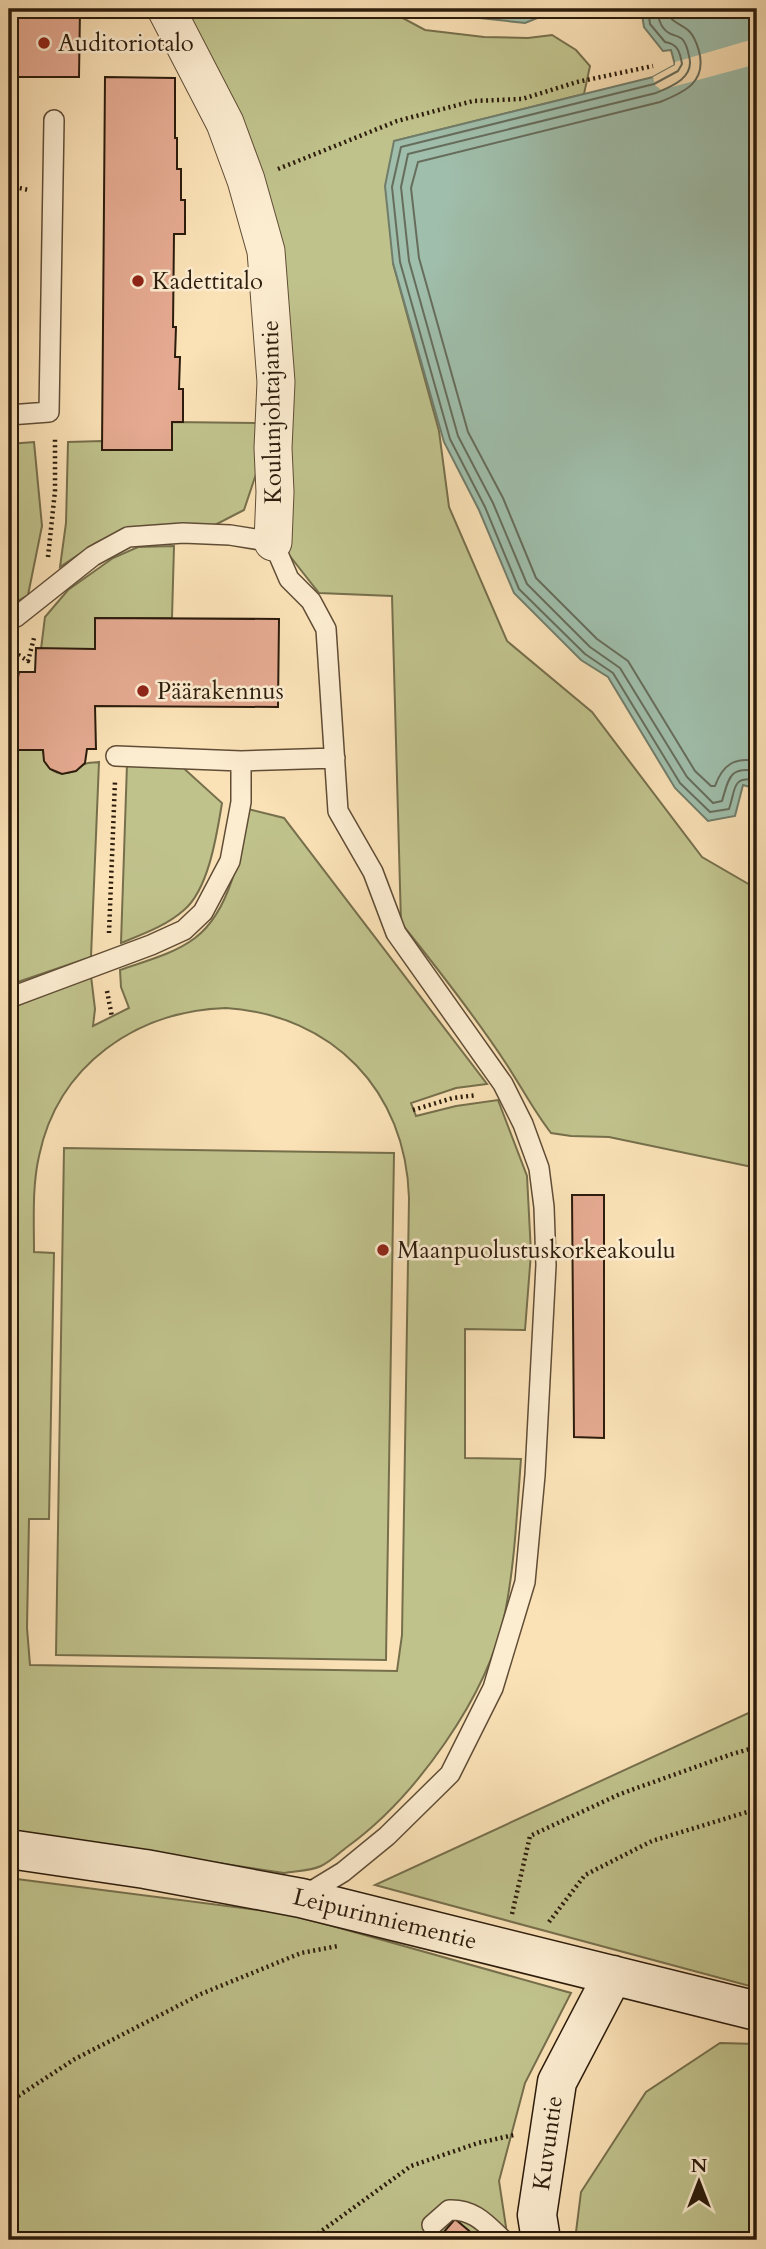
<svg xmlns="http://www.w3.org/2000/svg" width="766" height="2249" font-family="Cardo,serif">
<rect width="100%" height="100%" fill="#fae1b6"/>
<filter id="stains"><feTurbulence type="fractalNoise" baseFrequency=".00286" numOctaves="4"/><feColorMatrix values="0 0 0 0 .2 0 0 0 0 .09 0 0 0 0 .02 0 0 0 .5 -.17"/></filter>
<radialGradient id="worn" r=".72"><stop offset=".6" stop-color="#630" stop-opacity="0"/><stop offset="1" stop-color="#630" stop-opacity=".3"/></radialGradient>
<path fill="#c0c28c" stroke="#766f4c" stroke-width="2" fill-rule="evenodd" d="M178,9H386L425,30L484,37L528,38L552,35L576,50L590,66L584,94L394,141L393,263L439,431L449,507L507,641L592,712L702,857L757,889V1168L609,1137L571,1136L551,1133C534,1111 522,1088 507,1065C475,1016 438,969 401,923L392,596L319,593L282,546L287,351Z
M172,422L256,423V474L244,510L215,525L125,530L96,543L60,567L66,523L68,442L102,441V450H171Z
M34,442L42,526L28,595L9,606V444Z
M174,546L172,618H96L95,649H41L45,617L68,590L113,558L138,547Z
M9,750H43C45,768 55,778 74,771C79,769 82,764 88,763C91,762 95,763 99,762L91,957L9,985Z
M127,764H179L222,803C217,833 209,889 184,910C166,926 143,934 121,943Z
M248,809L284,818L487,1084L456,1088L411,1103L416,1116L456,1106L498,1100L527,1176L531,1253L525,1330L465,1329V1458L521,1459C517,1510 515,1563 505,1613C488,1696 415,1798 347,1847C339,1853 330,1862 321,1866C311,1871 295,1871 284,1873L9,1831V1009L91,976L95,1009L93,1026L129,1008L121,987L120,970C145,961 174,954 195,938C231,911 241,850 248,809ZM226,1008C333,1015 406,1091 409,1198L402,1635L397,1671L30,1665L27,1628L29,1519H49L54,1253L34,1252C34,1221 32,1187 39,1156C58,1065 136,1011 226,1008Z
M64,1148L394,1153L386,1660L56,1655Z
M757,1709V1988L375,1885Z
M9,1878L290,1914L571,1993L525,2083L499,2181L508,2240H9Z
M720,2043L757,2044V2240H575L581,2192L646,2092Z"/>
<path fill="#9fbeab" stroke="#717d6b" stroke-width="2" d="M445,9H560L525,23L452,15Z
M641,9H757V789L743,785L735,816L708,821L675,788L608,677L581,660L514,593L479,510L444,442L393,263L385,186L394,141L653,77L675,65L671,50L663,51L644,27Z"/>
<path fill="#fae1b6" d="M757,38V64L661,90L655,85L653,77L675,65V62Z"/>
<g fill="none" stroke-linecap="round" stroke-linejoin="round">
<path stroke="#666d5c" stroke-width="2" d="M459,9L523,15L541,9
M648,9L650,24L665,42C678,44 680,52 682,64L678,71L654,84L401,147L392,187L400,262L450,439L485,507L519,589L585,654L613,673L680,783L710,812L729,809C736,789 731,776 757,780
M657,9C658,18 660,28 669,33C673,36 679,35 683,40C687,45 688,51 689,56C695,77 673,86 656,93L408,154L401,187L409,261L458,436L493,503L527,584L590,647L620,668L687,777L713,803L722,801C729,778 729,766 757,771
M667,9C670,24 680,22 689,31C695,37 697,44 699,51C707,82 685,92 660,102L418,162L411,188L419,258L468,432L503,498L536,578L597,639L628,661L695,771L711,786H715C723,764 735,757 757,761"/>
</g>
<path fill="#e5aa91" stroke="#2c1c0c" stroke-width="2" d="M9,9H80L79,77H9Z
M105,77L175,78V138H177V169H181V200H185V234H174L173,327H176L175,357H180L179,389H183V422H172V450H102Z
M95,618L279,619L278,707L95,706L96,749H87L85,763L76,771L62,774L50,769L44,761L43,750H9V677H18L19,672H35L36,648L95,649Z
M572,1195H604V1438L574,1437Z
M455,2219L480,2240H437Z"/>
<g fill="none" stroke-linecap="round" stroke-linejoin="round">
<defs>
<path id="lane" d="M9,415L49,412L54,120
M9,620L16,617L93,556L128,537L183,533L230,535L273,542L289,579L311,601L326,629L338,811L373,872L396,933L503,1084L523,1124L539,1168L544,1207L546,1265L535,1475L525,1582L493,1688L450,1774L387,1836L343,1872L302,1897
M116,756L241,761L335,758
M9,998L151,945L184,930L203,912L230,861L241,802V761
M432,2225L449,2210C474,2209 486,2224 503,2240"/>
<path id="street" d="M166,9L225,123L246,180L266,251L276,382L273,448L275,492L273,542"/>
<path id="secondary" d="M9,1849L145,1869L301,1898L757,2011
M541,2240L537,2215L557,2082L613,1975"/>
</defs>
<use href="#lane" stroke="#604d36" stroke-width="22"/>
<use href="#street" stroke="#604d36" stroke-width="39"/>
<use href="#secondary" stroke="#2c1c0c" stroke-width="41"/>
<path stroke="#2c1c0c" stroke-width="4.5" stroke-dasharray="2 3.5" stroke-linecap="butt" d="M278,169L397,121L473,101L522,99L577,82L653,66
M9,186L29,190
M48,557L55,491V437
M9,649L28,661L34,638
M109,933L115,781
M107,991L112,1017
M413,1110L453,1098L477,1095
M512,1914L530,1836L620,1794L732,1754L757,1747
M549,1922L585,1875L652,1841L757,1809
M9,2102L75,2059L201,1994L301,1953L338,1946
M309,2240L411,2166L478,2143L514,2135"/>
<use href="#lane" stroke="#fcecd0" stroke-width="19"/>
<use href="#street" stroke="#fcecd0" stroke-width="37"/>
<use href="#secondary" stroke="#fcecd0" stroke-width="38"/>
</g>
<g fill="#8f2418" stroke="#fcecd0" stroke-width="2.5">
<circle cx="44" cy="43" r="7"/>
<circle cx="138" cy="281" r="7"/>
<circle cx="143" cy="691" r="7"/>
<circle cx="383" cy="1250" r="7"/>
</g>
<g text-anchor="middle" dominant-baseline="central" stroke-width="5" stroke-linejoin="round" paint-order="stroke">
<g font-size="24" fill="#2c1c0c" stroke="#fcecd0" text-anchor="start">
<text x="58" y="43">Auditoriotalo</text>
<text x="152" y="281">Kadettitalo</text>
<text x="157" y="691">Päärakennus</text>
<text x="397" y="1250">Maanpuolustuskorkeakoulu</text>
</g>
<g font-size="24" fill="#2c1c0c" stroke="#fcecd0">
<text transform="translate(272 412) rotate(-91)">Koulunjohtajantie</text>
<text transform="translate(385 1919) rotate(14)">Leipurinniementie</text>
<text transform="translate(548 2143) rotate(-82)">Kuvuntie</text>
</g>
</g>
<rect width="766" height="2249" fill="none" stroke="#fae1b6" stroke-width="35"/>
<rect x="10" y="10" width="745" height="2228" fill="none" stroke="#2c1c0c" stroke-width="3.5"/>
<rect x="18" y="18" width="731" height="2214" fill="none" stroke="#2c1c0c" stroke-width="2"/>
<g transform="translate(699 2182)" stroke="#fcecd0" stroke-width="5" paint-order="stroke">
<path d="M0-5L12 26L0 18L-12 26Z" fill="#2c1c0c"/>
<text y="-10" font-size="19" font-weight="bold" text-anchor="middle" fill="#2c1c0c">N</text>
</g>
<rect width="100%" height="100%" filter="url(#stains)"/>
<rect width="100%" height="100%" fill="url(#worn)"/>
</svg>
